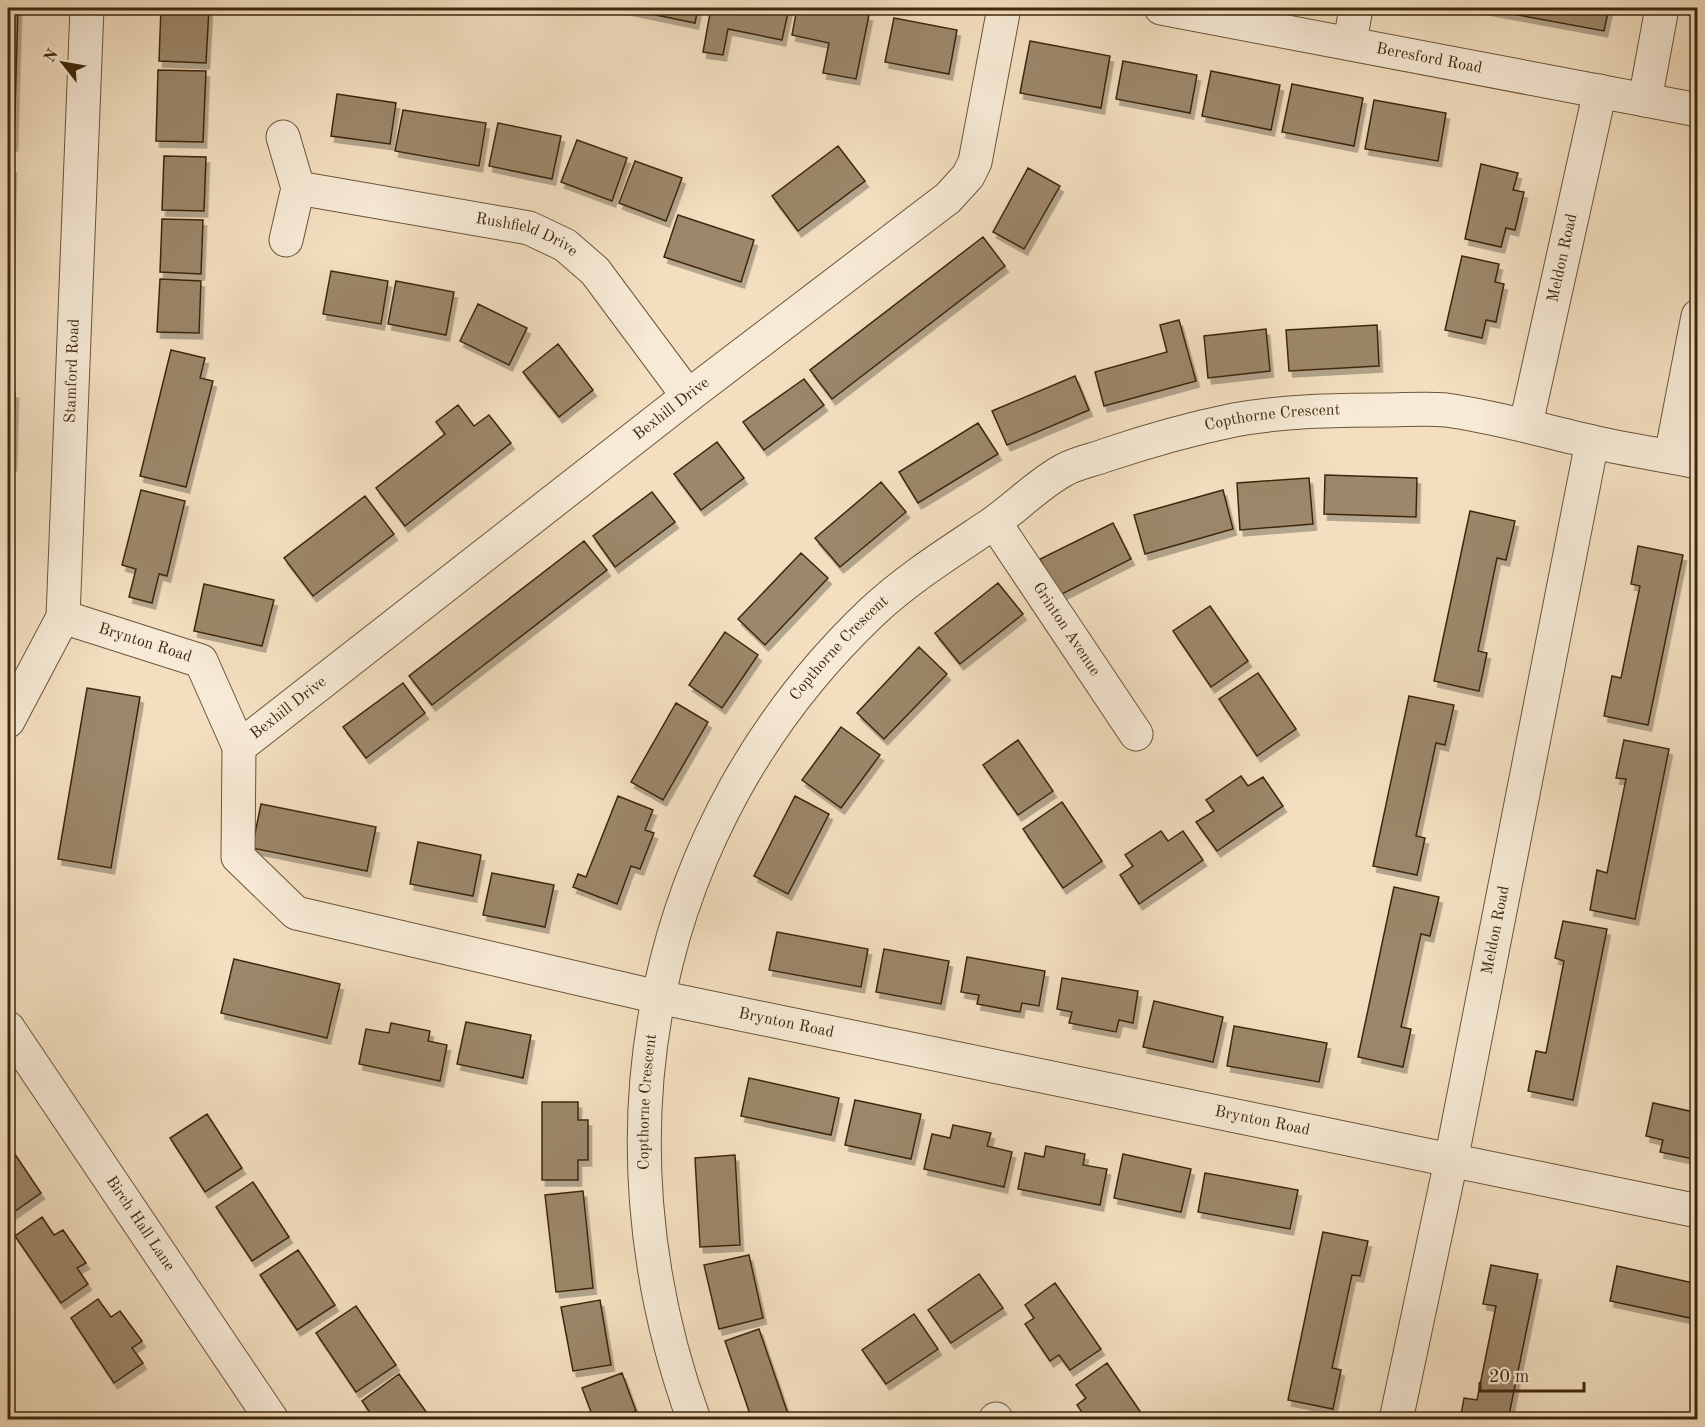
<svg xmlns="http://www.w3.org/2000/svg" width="1705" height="1427" font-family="'Old Standard TT',serif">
<defs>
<filter id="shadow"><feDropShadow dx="3.5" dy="6" stdDeviation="0" flood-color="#0004"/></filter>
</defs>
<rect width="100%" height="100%" fill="#f3dfc0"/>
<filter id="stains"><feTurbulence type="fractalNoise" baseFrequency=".00333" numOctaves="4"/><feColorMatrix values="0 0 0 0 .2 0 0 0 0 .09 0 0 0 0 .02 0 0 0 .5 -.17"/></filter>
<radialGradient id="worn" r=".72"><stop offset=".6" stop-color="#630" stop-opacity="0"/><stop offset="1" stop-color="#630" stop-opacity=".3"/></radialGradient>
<path fill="#9c876a" stroke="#3e280c" stroke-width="1.5" filter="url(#shadow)" d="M8,8H18L14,145H8Z
M161,8H209L206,63L159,61Z
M622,8H698L695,23Z
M711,8H789L782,40L728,29L723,55L703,52Z
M797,8H832L869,15L856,79L823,73L829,43L792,35Z
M1480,8H1609L1604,31Z
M894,18L957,30L949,74L885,62Z
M1030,41L1110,56L1101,108L1020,93Z
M1123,61L1197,75L1190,113L1116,99Z
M158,70L206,71L203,142L156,141Z
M1211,71L1280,85L1271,130L1202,116Z
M1292,84L1363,98L1354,146L1282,132Z
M337,94L396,103L390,144L331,136Z
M1374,100L1446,113L1438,161L1365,149Z
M403,110L486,123L479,166L395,151Z
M498,123L561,136L552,179L489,166Z
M577,140L627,158L612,201L561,182Z
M838,146L865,181L798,231L772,196Z
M164,156L206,157L204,211L162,210Z
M635,161L682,178L666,221L619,203Z
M1481,164L1518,173L1513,190L1524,192L1515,230L1506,228L1501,247L1465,239Z
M8,167H13L8,355Z
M1028,168L1060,186L1024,249L993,232Z
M678,215L754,240L741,282L664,257Z
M162,219L203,220L201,274L160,272Z
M983,237L1005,266L832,399L810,370Z
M1462,256L1499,264L1495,282L1504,284L1496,322L1486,320L1482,338L1445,330Z
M331,271L388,281L381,324L323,314Z
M160,279L201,281L199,333L157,332Z
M396,281L454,292L446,335L388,324Z
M478,304L527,328L509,365L460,341Z
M1179,320L1196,381L1104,406L1095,372L1167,352L1160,325Z
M1377,325L1379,366L1289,371L1286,330Z
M1266,329L1270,371L1208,378L1204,336Z
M558,344L593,390L559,417L523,372Z
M171,350L205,358L200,378L213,381L186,487L140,476Z
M1075,376L1089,410L1007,445L992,411Z
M804,379L824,405L764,450L743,422Z
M8,392H15L13,465H8Z
M458,405L474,426L489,415L511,443L405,526L376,488L445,434L436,422Z
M978,423L998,454L918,503L899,472Z
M717,442L744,478L701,510L674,474Z
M1325,475L1417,478L1416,517L1324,514Z
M1309,478L1313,524L1240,530L1237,483Z
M881,482L906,512L840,567L815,538Z
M141,490L185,501L167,576L159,574L152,603L129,597L136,569L122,565Z
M1223,490L1233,529L1145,554L1134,515Z
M652,492L675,522L615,567L593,536Z
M365,496L394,534L313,596L284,558Z
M1470,511L1515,521L1506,560L1497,558L1478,651L1487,653L1479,691L1434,681Z
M1113,523L1131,559L1058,596L1040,559Z
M584,541L607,570L432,705L409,676Z
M1638,546L1683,555L1648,725L1604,716L1612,676L1621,678L1640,586L1631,584Z
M801,553L828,578L765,645L738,619Z
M998,583L1023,614L960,664L935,633Z
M204,584L274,600L262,646L194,631Z
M1210,606L1248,661L1211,687L1173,631Z
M725,632L758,655L722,708L689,685Z
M919,647L947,674L884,739L857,713Z
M1258,673L1296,729L1257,756L1219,699Z
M403,683L425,713L366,758L343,727Z
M87,688L140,697L111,868L58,859Z
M1409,696L1454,705L1445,745L1436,743L1416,836L1425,838L1417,875L1373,866Z
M676,703L708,722L663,800L631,782Z
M841,727L880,755L841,808L802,780Z
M1018,740L1053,791L1018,815L983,765Z
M1624,740L1669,749L1635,919L1590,910L1597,870L1607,873L1626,779L1616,778Z
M1241,776L1248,786L1263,777L1283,806L1217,851L1196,822L1214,811L1206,800Z
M618,796L653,810L645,830L654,833L640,869L631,866L617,904L573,887L578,874L586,877Z
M795,796L829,814L788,894L754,876Z
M1062,802L1102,861L1063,888L1023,829Z
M261,804L376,827L367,871L252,848Z
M1161,831L1168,841L1183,831L1203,860L1139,904L1120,875L1133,866L1125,855Z
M418,842L481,855L473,896L410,884Z
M492,873L554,885L545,927L483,915Z
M1394,887L1439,897L1430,936L1421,934L1401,1027L1411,1029L1403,1067L1358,1057Z
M1563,921L1607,929L1573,1100L1528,1091L1536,1051L1546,1053L1564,961L1555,958Z
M777,932L868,949L861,987L769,970Z
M884,949L949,961L941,1004L876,992Z
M967,957L1045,971L1039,1006L1022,1003L1020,1012L977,1004L979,995L961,992Z
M234,959L340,984L327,1038L221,1013Z
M1062,978L1138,991L1133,1023L1119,1020L1116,1032L1069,1023L1072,1012L1057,1009Z
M1154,1001L1223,1017L1213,1062L1143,1047Z
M466,1022L531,1035L523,1078L457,1064Z
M391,1023L430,1031L428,1041L447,1045L440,1081L359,1064L366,1029L389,1033Z
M1234,1026L1327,1043L1319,1082L1227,1066Z
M749,1078L839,1098L831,1135L741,1116Z
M1698,1095V1160L1660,1152L1663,1140L1646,1136L1653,1103L1694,1112Z
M855,1100L921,1114L911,1159L845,1145Z
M542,1102H578V1120H588V1160H578V1180H542Z
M207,1114L242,1168L205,1192L170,1138Z
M953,1125L991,1133L987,1146L1012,1152L1004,1187L924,1169L932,1134L950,1138Z
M8,1144L41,1193L8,1216Z
M1046,1146L1085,1154L1083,1165L1107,1169L1100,1205L1018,1189L1025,1153L1044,1157Z
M1123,1154L1191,1169L1181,1212L1114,1198Z
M735,1155L740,1245L700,1247L695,1158Z
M1205,1173L1298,1190L1290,1229L1198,1212Z
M253,1182L289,1237L252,1261L216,1207Z
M583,1191L593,1288L556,1292L545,1195Z
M42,1217L54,1235L63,1230L86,1263L77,1268L88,1284L61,1303L15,1236Z
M1323,1232L1368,1241L1360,1276L1352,1275L1332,1368L1341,1370L1333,1409L1288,1400Z
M298,1250L335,1305L297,1330L260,1275Z
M749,1255L763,1318L719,1329L704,1265Z
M1491,1265L1538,1274L1508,1420H1460L1464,1398L1477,1400L1496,1306L1483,1304Z
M1617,1266L1698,1284L1690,1318L1610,1301Z
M979,1274L1003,1308L951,1343L928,1310Z
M1055,1283L1101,1349L1070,1370L1059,1355L1050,1361L1025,1324L1034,1318L1025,1305Z
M98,1299L111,1317L120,1311L142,1341L132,1348L143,1363L114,1383L71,1318Z
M600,1300L611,1365L573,1371L561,1307Z
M356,1306L396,1365L356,1392L316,1333Z
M914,1314L938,1349L886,1384L862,1350Z
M759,1329L788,1414L771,1420H752L725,1341Z
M1107,1363L1146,1420H1087L1077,1405L1086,1398L1076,1385Z
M622,1373L636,1411L614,1420H594L582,1388Z
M399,1374L432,1420H375L362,1401Z
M636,1411L639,1420H614Z"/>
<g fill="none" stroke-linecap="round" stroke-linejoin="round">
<defs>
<g id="minor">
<path id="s1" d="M1161,8L1698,110"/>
<path d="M1350,42L1356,8"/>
<path d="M1645,100L1662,8"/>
<path d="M283,137L298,188L286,240"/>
<path id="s2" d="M298,188L529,228L565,245L595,271L688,396"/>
<path id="s3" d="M1526,424L1600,91"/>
<path d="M1671,456L1698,316"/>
<path id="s4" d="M995,523L1136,734"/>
<path id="s5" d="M63,617L201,661L239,747L238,857L296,913L658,997L1698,1211"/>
<path id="s6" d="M8,721L63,617L87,8"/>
<path id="s7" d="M239,747L688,396L948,198L968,176L975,162L1004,8"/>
<path id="s8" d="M8,1028L272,1420"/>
<path id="s9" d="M694,1420C590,1134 649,824 872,612C906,580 947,554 986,528C1013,511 1036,485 1064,470C1076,463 1093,460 1106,455C1148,441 1190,429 1234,420C1283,411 1334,410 1384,410C1404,410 1426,408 1446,410C1496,417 1544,431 1593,442C1628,450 1663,455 1698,462"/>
<path d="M995,1420L996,1419"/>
<path id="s10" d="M1396,1420L1451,1161L1592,442"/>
</g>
</defs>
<use href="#minor" stroke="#6b5639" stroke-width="35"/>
<use href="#minor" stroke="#f7ead6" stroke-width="33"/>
</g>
<g text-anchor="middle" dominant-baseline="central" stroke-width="4.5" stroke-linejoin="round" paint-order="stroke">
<g font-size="16" fill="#3e280c" stroke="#f7ead6">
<text stroke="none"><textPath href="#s1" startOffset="273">Beresford Road</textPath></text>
<text stroke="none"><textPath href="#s2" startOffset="234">Rushfield Drive</textPath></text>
<text stroke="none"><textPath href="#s3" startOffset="170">Meldon Road</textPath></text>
<text stroke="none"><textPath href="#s6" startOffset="364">Stamford Road</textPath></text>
<text stroke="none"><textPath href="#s7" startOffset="549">Bexhill Drive</textPath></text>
<text stroke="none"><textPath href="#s9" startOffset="1332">Copthorne Crescent</textPath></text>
<text stroke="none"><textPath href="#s4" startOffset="128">Grinton Avenue</textPath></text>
<text stroke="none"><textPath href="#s5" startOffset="86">Brynton Road</textPath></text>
<text stroke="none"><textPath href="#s9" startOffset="828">Copthorne Crescent</textPath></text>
<text stroke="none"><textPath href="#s7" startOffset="63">Bexhill Drive</textPath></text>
<text stroke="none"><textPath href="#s10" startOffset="500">Meldon Road</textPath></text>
<text stroke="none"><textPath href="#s5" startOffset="932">Brynton Road</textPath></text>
<text stroke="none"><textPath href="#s9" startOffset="324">Copthorne Crescent</textPath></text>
<text stroke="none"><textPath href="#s5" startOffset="1418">Brynton Road</textPath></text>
<text stroke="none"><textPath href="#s8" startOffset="236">Birch Hall Lane</textPath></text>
</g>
</g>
<rect width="1705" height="1427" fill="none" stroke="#f3dfc0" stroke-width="30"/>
<rect x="9" y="9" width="1687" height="1409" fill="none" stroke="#3e280c" stroke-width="3"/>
<rect x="15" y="15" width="1675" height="1397" fill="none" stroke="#3e280c" stroke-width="1.5"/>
<g transform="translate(63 63) rotate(301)" stroke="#f7ead6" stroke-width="4.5" paint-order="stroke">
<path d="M0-4.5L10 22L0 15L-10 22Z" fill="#3e280c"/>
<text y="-9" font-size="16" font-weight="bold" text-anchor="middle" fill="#3e280c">N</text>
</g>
<path d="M1480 1382v9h104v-9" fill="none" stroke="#3e280c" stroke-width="3"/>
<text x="1489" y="1382" font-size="18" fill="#3e280c" stroke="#f7ead6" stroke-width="4.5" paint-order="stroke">20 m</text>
<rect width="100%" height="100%" filter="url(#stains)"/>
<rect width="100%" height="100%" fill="url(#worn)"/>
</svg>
